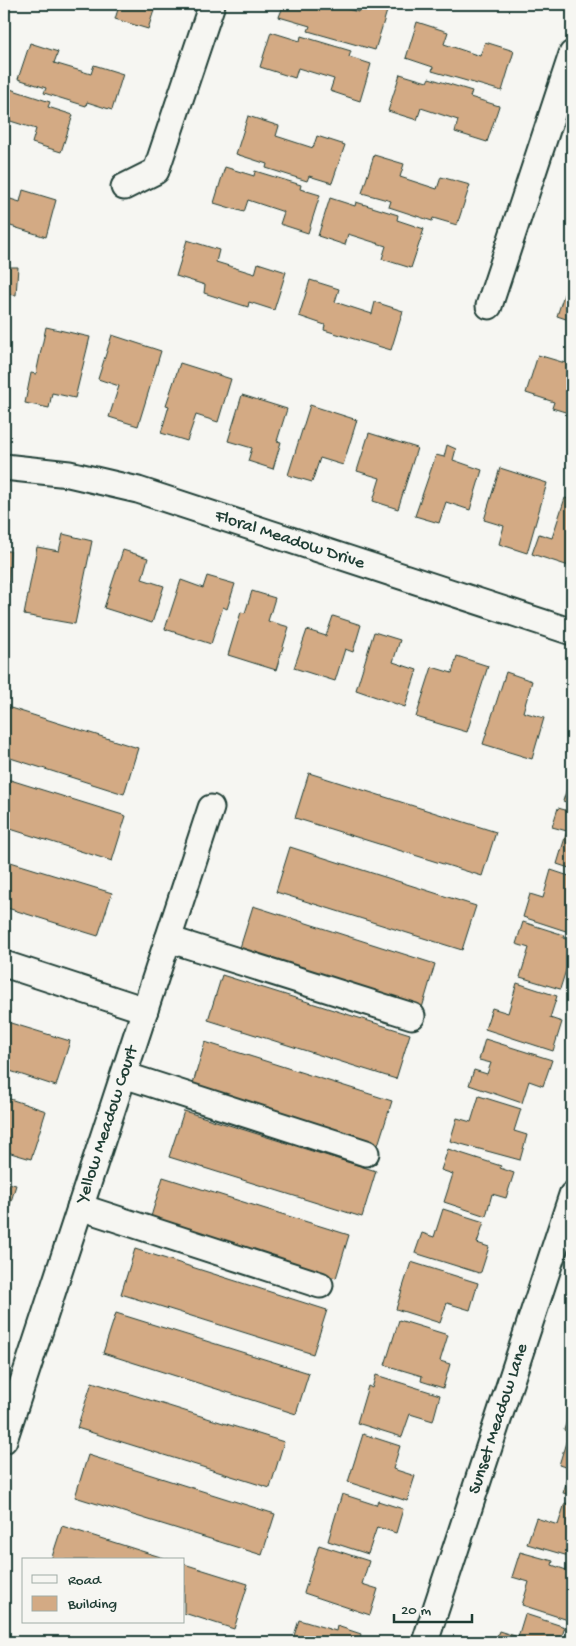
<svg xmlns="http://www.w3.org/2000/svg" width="576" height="1646" font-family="'Gochi Hand',sans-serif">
<rect width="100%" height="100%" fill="#f6f6f2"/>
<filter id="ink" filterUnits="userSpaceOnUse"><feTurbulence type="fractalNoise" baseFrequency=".02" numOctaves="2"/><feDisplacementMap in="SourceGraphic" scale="10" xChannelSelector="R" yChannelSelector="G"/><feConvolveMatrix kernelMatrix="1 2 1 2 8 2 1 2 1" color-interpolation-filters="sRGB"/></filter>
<g filter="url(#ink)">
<path fill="#d3aa84" stroke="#1f3d34" d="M112,4H156L148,29L115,19L119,6Z
M284,4H331L358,12L361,4H365L387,11L375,50L308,31L310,26L279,17Z
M417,22L448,32L444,44L480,56L485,42L514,51L502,91L432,71L433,67L406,58Z
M271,32L300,41L301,36L351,51L349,57L371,64L360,101L330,91L334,79L298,68L295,78L260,67Z
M30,43L58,52L54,63L91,74L94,65L123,74L112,110L87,102L86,106L44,93L46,88L18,79Z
M400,74L427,82L429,78L472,91L470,97L499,106L487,142L455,132L458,120L421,108L417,120L388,111Z
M7,88L50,102L48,107L73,115L61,152L32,143L36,129L4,119V94Z
M248,116L279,126L276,136L313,148L317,136L345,145L332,183L309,176L307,181L266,168L267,164L236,154Z
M374,155L404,164L400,177L437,189L441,177L470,185L457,225L433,218L432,221L389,207L391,201L362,193Z
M225,167L254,176L255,171L301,185L300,189L320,195L308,233L280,224L284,212L248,200L244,212L214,203Z
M23,190L56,200L46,237L4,224V197L20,202Z
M330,198L355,206L356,202L398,215L397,220L424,229L411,268L382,259L386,246L348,234L345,245L318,236Z
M187,240L219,250L216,262L255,274L258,263L286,272L274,310L249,302L248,307L204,293L205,285L176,276Z
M4,267H18L16,295L4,294Z
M569,279L572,280V321L557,316Z
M310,280L339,289L335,302L372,314L375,302L403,311L391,350L324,330L325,325L299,316Z
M46,327L90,337L75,398L52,393L49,408L25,403L31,373L36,374Z
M112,335L161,351L138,426L109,417L119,386L98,379Z
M538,355L572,365L569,377L572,378V414L552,408L554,402L526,393Z
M180,363L231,379L218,422L196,415L187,441L161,433L169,406L166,405Z
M242,395L287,409L277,441L281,442L273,469L248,461L252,448L228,441Z
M310,405L357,420L343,465L320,458L312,482L288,475Z
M369,433L417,448L398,509L373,501L380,478L357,471Z
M447,445L456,449L453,460L482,470L470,510L446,502L439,523L415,516L436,455L444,457Z
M500,468L547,483L527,553L499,544L504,526L484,520Z
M565,498L572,500V554L569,566L532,554L539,534L552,538Z
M63,534L92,541L75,624L24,615L37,547L59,551Z
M123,550L148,558L142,579L164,586L152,623L104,608Z
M4,551H10L8,594L4,593Z
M207,576L235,584L227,609L223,607L211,644L165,629L181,580L203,588Z
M252,591L275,598L268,621L289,627L276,670L228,655L241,612L245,613Z
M333,616L361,625L353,652L345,649L335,681L294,668L307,630L326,636Z
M374,632L400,640L393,662L417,670L405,707L356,690Z
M457,656L488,666L467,732L416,717L432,667L452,673Z
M506,672L532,681L523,712L544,718L532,759L483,744Z
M4,706L138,748L124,794L4,756Z
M309,773L496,832L482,876L295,818Z
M4,778L126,816L112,861L4,827Z
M570,779L572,780V804L563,801Z
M558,808L572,812V869L557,864L567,831L552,827Z
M290,847L476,906L462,950L276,892Z
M4,860L112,893L98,936L4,907Z
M551,870L572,877V933L523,917L530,894L543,898Z
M253,906L435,964L422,1008L239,951Z
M523,922L564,935L563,938L572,941V969L567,967L560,989L520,977L529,948L516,944Z
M222,975L410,1034L396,1079L208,1020Z
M517,983L557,996L550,1018L562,1022L553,1051L485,1029L492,1008L508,1013Z
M4,1021L70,1041L56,1086L4,1069Z
M485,1039L552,1060L543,1086L529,1081L522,1103L469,1085L474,1070L487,1074L491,1063L479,1060Z
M205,1042L392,1101L378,1145L192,1087Z
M479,1096L521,1109L514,1131L527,1135L520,1160L450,1141L457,1118L471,1122Z
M4,1097L46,1111L31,1159L4,1151Z
M184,1111L376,1171L362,1217L169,1157Z
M448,1149L501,1166L500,1168L514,1173L506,1198L492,1194L486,1216L444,1202L453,1174L441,1170Z
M163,1177L349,1235L336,1278L150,1220Z
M4,1182L16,1185L4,1224Z
M443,1209L484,1222L477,1243L489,1247L481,1272L479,1273L415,1253L422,1233L434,1237Z
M135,1249L327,1310L313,1354L121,1294Z
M411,1262L478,1283L470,1310L447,1303L440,1323L396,1309Z
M116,1313L309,1373L296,1414L103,1353Z
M399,1320L448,1335L440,1361L450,1364L443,1388L421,1381L422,1376L385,1365Z
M376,1375L440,1395L433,1421L410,1414L402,1437L357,1423L368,1386L372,1388Z
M92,1382L284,1442L270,1488L77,1428Z
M572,1404V1433L564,1430Z
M363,1434L400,1446L393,1469L415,1476L407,1501L348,1482Z
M567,1439L572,1440V1495L563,1493L571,1469L559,1465Z
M88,1455L275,1514L262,1555L75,1497Z
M342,1494L376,1505L378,1501L403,1509L396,1533L377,1527L368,1554L328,1541Z
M565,1503L572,1505V1557L527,1544L536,1518L558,1525Z
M62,1526L170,1560H51Z
M319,1545L369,1561L362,1584L378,1589L370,1615L304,1593Z
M520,1552L553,1561L552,1565L572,1572V1607L568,1620L522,1605L529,1582L512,1577Z
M184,1564L248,1584L234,1629L184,1613Z
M525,1614L565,1627L560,1642H495L499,1631L518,1637Z
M299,1620L336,1631L337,1626L361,1634L359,1642H292Z"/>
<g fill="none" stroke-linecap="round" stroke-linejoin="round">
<defs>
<g id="minor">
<path d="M124,187L156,171L212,4"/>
<path d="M489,306L572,54"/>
<path id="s1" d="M4,467L69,474L138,490L572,632"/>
<path d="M168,939L412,1016"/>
<path d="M4,964L145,1010"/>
<path d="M124,1075L366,1153"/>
<path d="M80,1207L320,1285"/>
<path id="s2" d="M4,1440L211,808"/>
<path id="s3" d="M425,1642L572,1195"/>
</g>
</defs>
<use href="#minor" stroke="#1f3d34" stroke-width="29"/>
<use href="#minor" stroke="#f6f6f2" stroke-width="25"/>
</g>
</g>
<g text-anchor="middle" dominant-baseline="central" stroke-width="4" stroke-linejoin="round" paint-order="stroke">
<g font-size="18" fill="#1f3d34" stroke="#f6f6f2">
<text stroke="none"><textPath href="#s1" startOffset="296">Floral Meadow Drive</textPath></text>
<text stroke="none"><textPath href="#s2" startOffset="332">Yellow Meadow Court</textPath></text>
<text stroke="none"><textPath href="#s3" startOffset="235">Sunset Meadow Lane</textPath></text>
</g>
</g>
<rect width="576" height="1646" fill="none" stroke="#f6f6f2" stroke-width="20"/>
<rect x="10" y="10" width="556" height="1626" fill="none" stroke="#1f3d34" stroke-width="2" filter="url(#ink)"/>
<rect x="22" y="1558" width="162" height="65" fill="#f6f6f2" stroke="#a0aca6"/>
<rect x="32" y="1575" width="25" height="8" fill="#f6f6f2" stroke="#a0aca6"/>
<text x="68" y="1584" font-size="15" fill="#1f3d34">Road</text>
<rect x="32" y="1596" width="25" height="15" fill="#d3aa84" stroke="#a0aca6"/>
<text x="68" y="1608" font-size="15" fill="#1f3d34">Building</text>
<path d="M394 1614v8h78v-8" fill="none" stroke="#1f3d34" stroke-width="2.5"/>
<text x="401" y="1614" font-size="15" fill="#1f3d34" stroke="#f6f6f2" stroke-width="4" paint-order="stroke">20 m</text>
</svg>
